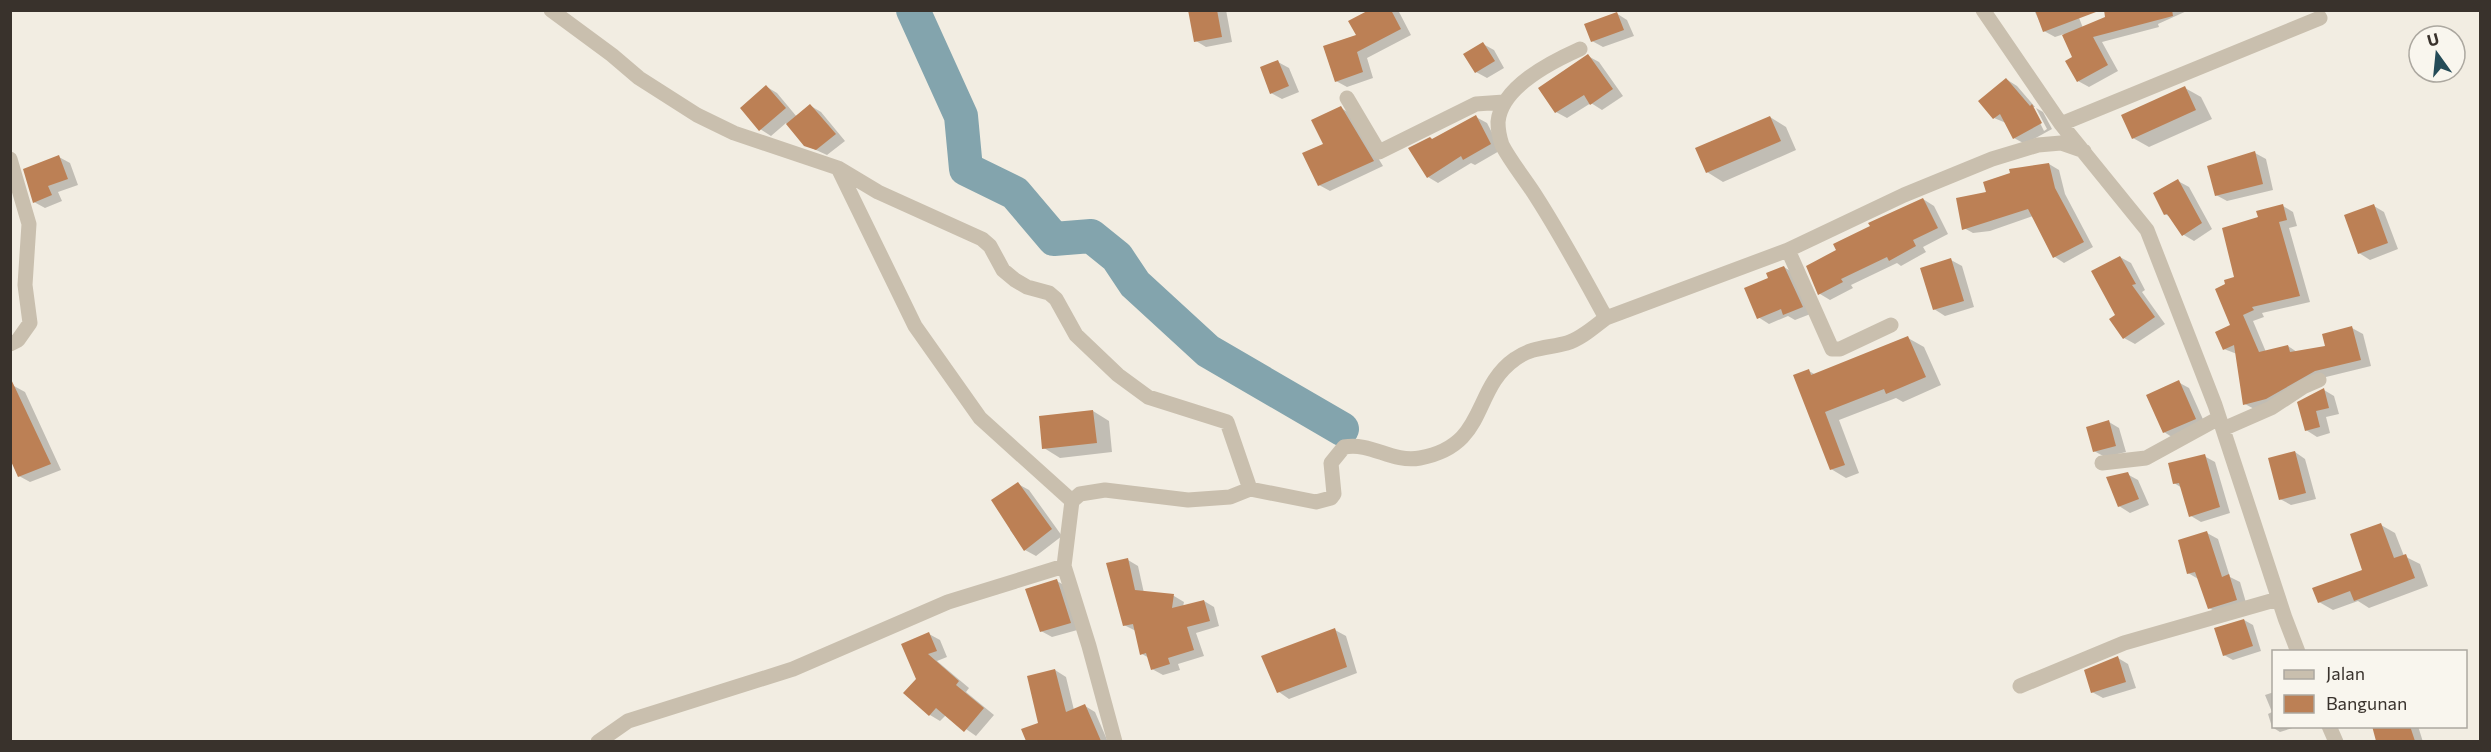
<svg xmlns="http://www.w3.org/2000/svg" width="2491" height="752" font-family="Commissioner,sans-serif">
<rect width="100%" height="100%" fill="#f2ede2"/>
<path fill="#0003" d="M1190,10H1226L1232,42L1206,47L1196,41Z
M1372,10H1398L1411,35L1367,58L1373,78L1347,87L1336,81Z
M2034,10H2076L2083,28L2107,18L2105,10H2189L2158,24L2159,27L2102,42L2118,71L2089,87L2078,81L2067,61L2074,58L2064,34L2055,37L2044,31Z
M1616,13L1627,20L1634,36L1603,47L1592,41Z
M1483,44L1494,50L1504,68L1487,78L1476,72Z
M1588,56L1599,62L1623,96L1602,110L1591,103L1567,118L1556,112Z
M1278,62L1289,68L1299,92L1282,99L1271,93Z
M2006,79L2017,86L2035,107H2032L2044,131L2047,129L2036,108L2043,112L2052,129L2025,144L2014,138L2006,123L1994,118Z
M767,87L777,93L797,117L811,106L821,112L845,141L827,155L805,145L786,123L771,136L760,129Z
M2185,88L2201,97L2212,119L2149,147L2133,138Z
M1341,108L1351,114L1383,166L1330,191L1319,185L1325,144Z
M1476,117L1487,123L1501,150L1475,165L1471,163L1438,183L1428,177L1433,141Z
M1770,117L1786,127L1796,150L1723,182L1707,172Z
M2255,153L2266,159L2273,190L2227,201L2216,195Z
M59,157L70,163L78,185L58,192L62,201L45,208L34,202Z
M2049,164L2059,170L2065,194L2093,247L2064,263L2055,257L2033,216L1990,231L1973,233L1964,228L1988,193Z
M2178,181L2189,187L2212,229L2194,241L2184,235L2172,218L2165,214Z
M1923,199L1934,206L1948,234L1923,247L1926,252L1901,266L1897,263L1851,285L1853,288L1830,300L1820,294L1838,251Z
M2283,206L2293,212L2297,226L2289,228L2310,302L2262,313L2264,317L2253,321L2266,352L2288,346L2297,352L2327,347L2352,328L2363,334L2371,366L2326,377L2273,407L2256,410L2245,404L2237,354L2224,349L2232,325L2235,278L2259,218Z
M2374,206L2384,212L2398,249L2370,260L2359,253Z
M2120,257L2131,263L2145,290L2142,292L2165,324L2135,344L2124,338L2117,316Z
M1951,260L1962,266L1974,307L1945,316L1934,309Z
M1784,267L1795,274L1813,313L1795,320L1788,316L1769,324L1758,317L1770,279Z
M1908,338L1924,347L1941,385L1903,402L1896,398L1839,420L1859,473L1846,478L1831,469L1809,371L1816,375Z
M2178,382L2189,388L2206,426L2175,439L2164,432Z
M14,386L25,392L61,470L30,482L19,476Z
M2324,390L2334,396L2339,414L2326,417L2330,433L2317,437L2306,430Z
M1093,411L1109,421L1112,452L1060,458L1044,448Z
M2109,422L2119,428L2126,452L2105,457L2094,451Z
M2295,452L2305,459L2316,499L2291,505L2280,499Z
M2204,456L2215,462L2230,513L2201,522L2191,516L2182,488L2174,483Z
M2127,474L2138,480L2149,505L2130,513L2119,506Z
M1018,484L1029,490L1062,536L1036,556L1025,550L1010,530Z
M2381,525L2395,533L2404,556L2420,564L2428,586L2369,608L2358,601L2333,610L2319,602L2364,571Z
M2207,533L2218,539L2230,577L2240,582L2247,606L2220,614L2209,608L2200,580L2188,573Z
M1128,560L1138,566L1144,593L1174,596L1184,602L1183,607L1204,601L1214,607L1219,626L1196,633L1204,656L1178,664L1180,670L1163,675L1152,669L1149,658L1142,654L1136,631L1124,625Z
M1057,581L1067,587L1081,629L1052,637L1041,631Z
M2244,620L2253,625L2261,651L2233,660L2224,655Z
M1335,630L1346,636L1357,673L1289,699L1279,692Z
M929,634L940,640L947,657L937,661L969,688L966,692L994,715L976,736L946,715L940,721L930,715L917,679Z
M2118,658L2128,664L2136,688L2103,698L2092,692Z
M1055,670L1066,677L1074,710L1085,706L1095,712L1108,742H1027L1023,730L1040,724Z
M2274,692V726H2299L2280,732L2272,727L2268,714L2272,712L2265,695Z
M2386,726H2418L2423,742H2378L2374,730Z"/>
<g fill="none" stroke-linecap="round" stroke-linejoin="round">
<path stroke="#83a4ad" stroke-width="34" d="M913,10L961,116L966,169L1015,193L1054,239L1091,236L1117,257L1135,284L1208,351L1342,429"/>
</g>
<path fill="#bc8055" d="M1188,10H1217L1222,37L1194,42Z
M1369,10H1391L1401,29L1357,52L1363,72L1335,82L1323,46L1356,35L1348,21Z
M2035,10H2096V12L2043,32Z
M2104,10H2172L2173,16L2093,37L2108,65L2077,82L2065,61L2072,57L2062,35L2105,17Z
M1617,12L1624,30L1591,42L1584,24Z
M1483,42L1495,61L1475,73L1463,54Z
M1588,54L1613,89L1590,105L1584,95L1555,113L1538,88Z
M1278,60L1289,86L1270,94L1260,67Z
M2006,78L2030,106L2032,104L2042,123L2013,139L2000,114L1993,119L1978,101Z
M766,85L786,108L759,131L740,108Z
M2185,86L2196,110L2132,139L2121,115Z
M810,104L836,134L816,150L804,146L786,124Z
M1341,106L1374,161L1318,186L1302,153L1323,144L1311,120Z
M1476,115L1491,144L1463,160L1461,156L1427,178L1408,148L1430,137L1432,139Z
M1770,116L1781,141L1706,173L1695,148Z
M2255,151L2263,184L2215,196L2207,166Z
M59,155L68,179L48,186L52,195L33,203L23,169Z
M2049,163L2055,188L2084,242L2053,258L2028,209L1962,230L1956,198L1986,192L1983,182L2010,173L2009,169Z
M2178,179L2202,223L2182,236L2167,214L2164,215L2153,193Z
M1923,198L1938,228L1913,240L1916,246L1889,261L1887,257L1841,279L1843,282L1818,295L1806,266L1836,250L1833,244L1870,226L1868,223Z
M2283,204L2287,220L2279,222L2300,296L2252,307L2254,310L2243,315L2259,352L2288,345L2290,352L2325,346L2322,334L2352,326L2361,360L2315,371L2266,399L2243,405L2234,345L2223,350L2215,332L2230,325L2215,289L2225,284L2224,280L2234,277L2222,228L2258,217L2256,211Z
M2374,204L2388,243L2358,254L2344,215Z
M2120,256L2136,284L2132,285L2155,317L2123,339L2109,319L2115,315L2091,271Z
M1951,258L1964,301L1933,310L1920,268Z
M1784,266L1803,307L1783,315L1781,309L1757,319L1744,288L1768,278L1766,273Z
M1908,336L1926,377L1886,394L1884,389L1825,412L1845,465L1830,470L1793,375L1809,369L1811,375Z
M10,377L51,464L18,477L10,459Z
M2179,380L2196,419L2163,433L2146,395Z
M2324,388L2329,408L2316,411L2320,427L2305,431L2297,402Z
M1093,410L1097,443L1042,449L1039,416Z
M2109,420L2116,446L2093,452L2086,427Z
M2295,451L2306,493L2279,500L2268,458Z
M2205,454L2220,507L2189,517L2179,483L2173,484L2168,463Z
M2128,472L2139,499L2118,507L2106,477Z
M1018,482L1052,529L1024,551L991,500Z
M2381,523L2394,558L2406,554L2415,578L2354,601L2350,591L2318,603L2312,588L2362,570L2350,534Z
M2207,531L2222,577L2229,574L2237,600L2208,609L2195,572L2187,574L2178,540Z
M1128,558L1135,590L1174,594L1172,608L1204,600L1210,621L1187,627L1194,650L1168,658L1170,664L1151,670L1146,653L1140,655L1133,624L1123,626L1106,563Z
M1057,579L1071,623L1040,632L1025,589Z
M2244,619L2253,646L2223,656L2214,628Z
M1335,628L1347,667L1277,693L1261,656Z
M929,632L937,651L928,654L959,681L956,685L984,708L964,732L936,708L929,716L903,693L916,679L901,644Z
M2118,656L2126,682L2091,693L2084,670Z
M1055,669L1066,712L1085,704L1101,741H1026L1021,729L1038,723L1027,676Z
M2372,726H2410L2415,741H2376Z"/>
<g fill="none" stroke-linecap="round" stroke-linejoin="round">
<path stroke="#c9bfae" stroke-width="15" d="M551,10L612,55L639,78L697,115L734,133L838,168L878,192L982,239L990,246L1003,270L1015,280L1027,287L1049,293L1056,299L1076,335L1118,375L1148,397L1227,422L1250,489
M1983,10L2061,124L2147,230L2215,405L2285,618L2298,652
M1347,98L1379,152L1476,104L1504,102
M2061,124L2320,18
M10,159L29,224L25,285L30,323L18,340L10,344
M838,168L915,326L980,418L1072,501
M1788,250L1832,349H1840L1891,325
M1606,318L1788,250L1904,195L1992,159L2038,145L2061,143L2084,151
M2223,429L2271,408L2303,387L2319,380
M2102,463L2146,458L2219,418
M2020,686L2124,643L2278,599
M2329,726L2336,742
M598,742L628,721L793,669L948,602L1064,566
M1115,742L1089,646L1064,566L1072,501L1080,494L1105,490L1188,500L1230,497L1250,489L1316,502L1331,498L1334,494L1331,463L1344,447C1372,442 1391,463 1420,458C1489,445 1471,390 1515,359C1531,347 1549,348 1567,343C1581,339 1594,327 1606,318C1584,278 1562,237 1537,198C1526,180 1512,164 1502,145C1500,139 1498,129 1498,122C1501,87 1551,62 1580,49"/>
</g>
<rect width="2491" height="752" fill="none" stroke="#39322c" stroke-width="24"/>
<rect x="2272" y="650" width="195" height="78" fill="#f9f6ee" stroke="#aca8a0" stroke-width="1.5"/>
<rect x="2284" y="670" width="30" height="9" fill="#c9bfae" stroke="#aca8a0" stroke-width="1.5"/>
<text x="2326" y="680" font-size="18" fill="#39322c">Jalan</text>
<rect x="2284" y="695" width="30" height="18" fill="#bc8055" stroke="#aca8a0" stroke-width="1.5"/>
<text x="2326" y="710" font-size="18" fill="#39322c">Bangunan</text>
<g transform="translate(2437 54) rotate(345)"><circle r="28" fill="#f9f6ee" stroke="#aca8a0" stroke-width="1.5"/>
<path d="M0-4.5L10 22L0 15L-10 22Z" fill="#244b57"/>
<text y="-9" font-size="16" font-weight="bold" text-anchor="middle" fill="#39322c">U</text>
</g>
</svg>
